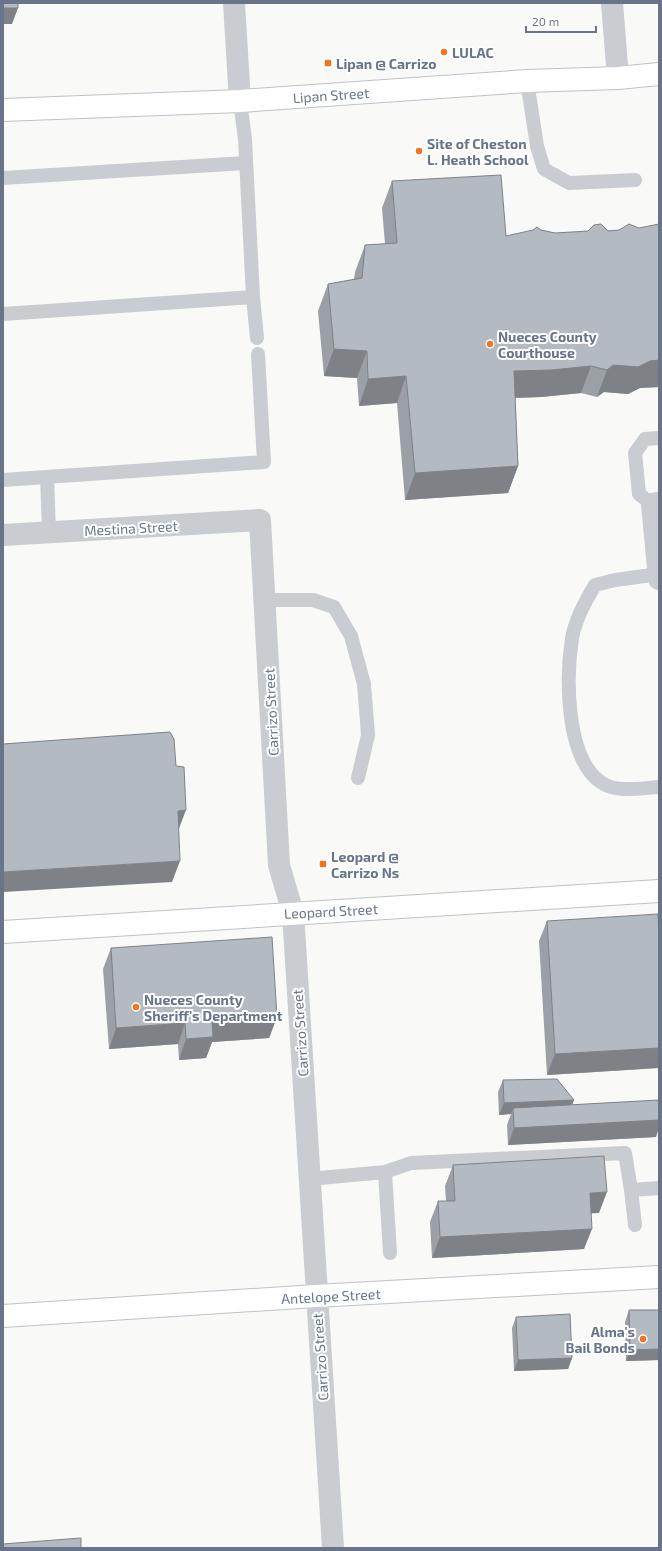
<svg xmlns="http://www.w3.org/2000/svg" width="662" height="1551" font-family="'Exo 2',sans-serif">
<rect width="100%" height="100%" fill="#f9faf7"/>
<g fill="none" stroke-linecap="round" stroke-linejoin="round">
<defs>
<path id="secondary" d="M3,110L240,101L527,81L618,78L659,74
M3,932L659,891
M3,1316L316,1296L659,1277"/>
</defs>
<use href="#secondary" stroke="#bec1c7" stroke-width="24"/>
<path stroke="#c9ccd0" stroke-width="14" d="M527,81L537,146L544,169L569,183L635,180
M3,178L246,163
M253,297L257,338
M3,314L253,297L245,139L240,101
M47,477L49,532
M3,480L264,462L258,354
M652,504L639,494L635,453L645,439L659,438
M659,574L615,580L595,585C585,602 576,618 572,638C566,677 565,759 602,783C618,793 642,788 659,787
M264,600H313L334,607L351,636L364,684L368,735L358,778
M385,1172L411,1163L625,1153L631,1190
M309,1179L385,1172L390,1253
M635,1225L631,1190L659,1188"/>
<path stroke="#c9ccd0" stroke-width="22" d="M234,3L240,101
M612,3L618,78
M659,503L652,504L659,579
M3,535L260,520L279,865L293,913L333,1548"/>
<use href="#secondary" stroke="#fff" stroke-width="22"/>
</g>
<path fill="#9ba0a6" d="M392,181L506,236L541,230L555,233L619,230L639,228L659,224V387L640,388L628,394L604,392L597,397L581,393L541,397L515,398L518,466L508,493L405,500L397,403L359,406L357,378L324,376L318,311L328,284L354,279L355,272L365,245L385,244L382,208Z
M547,921L659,940V1064L658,1068L547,1075L539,941Z
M111,948L277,1017L269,1038L212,1042L206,1058L179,1060L178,1044L109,1049L103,969Z
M503,1080L574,1100L572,1105L659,1100V1127L656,1137L508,1145L507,1125L511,1114L499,1115L498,1092Z
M453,1165L599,1213H591L584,1249L432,1258L430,1222L438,1201H446L445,1186Z
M629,1310H659V1360L626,1361L625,1322Z
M516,1317L572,1358L568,1369L514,1371L512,1328Z"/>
<path fill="#7e8287" d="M3,8H18L12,24H3Z
M334,349L367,351L357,378L324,376Z
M659,360V387L640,388L628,394L604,392L597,397L607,370L613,365Z
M591,366L581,393L541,397L504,398L514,371Z
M406,376L397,403L359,406L368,379Z
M518,466L508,493L405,500L415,473Z
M186,810L178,831V811Z
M180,861L172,882L3,892V872Z
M277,1017L269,1038L212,1042L206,1058L179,1060L186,1039L212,1021Z
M185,1023L178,1044L109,1049L116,1028Z
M659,1048V1064L658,1068L547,1075L555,1054Z
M574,1100L569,1112L513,1108L511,1114L499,1115L504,1103Z
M659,1120V1127L656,1137L508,1145L514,1128Z
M607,1192L599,1213L582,1214L590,1193Z
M592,1229L584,1249L432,1258L440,1237Z
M659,1349V1360L626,1361L630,1350Z
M572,1358L568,1369L514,1371L518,1360Z"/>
<path fill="#b4bac1" stroke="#7e8287" d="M3,3H18V8H3Z
M501,175L506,236L533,230L537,227L541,230L555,233L588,231L594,225L601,224L608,231L619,230L629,224L639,228L659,224V360L650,361L638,367L613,365L607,370L591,366L551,370L514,371L518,466L415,473L406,376L368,379L367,351L334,349L328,284L362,278L365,245L397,243L392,181Z
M170,732L174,739L176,766L184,767L186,810L178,811L180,861L3,872V744Z
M658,914L659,940V1048L555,1054L547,921Z
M272,937L277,1017L212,1021L213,1037L186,1039L185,1023L116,1028L111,948Z
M557,1079L574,1100L504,1103L503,1080Z
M659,1100V1120L514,1128L513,1108Z
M604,1156L607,1192L590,1193L592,1229L440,1237L438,1201H455L453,1165Z
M629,1310H659V1349L630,1350Z
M570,1314L572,1358L518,1360L516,1317Z
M81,1538V1548H3V1544Z"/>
<g fill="#ef7722" stroke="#fff" stroke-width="1.5">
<circle cx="444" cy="52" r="4"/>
<rect x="324" y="59" width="8" height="8" rx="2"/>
<circle cx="419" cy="151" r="4"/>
<circle cx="490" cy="344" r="4"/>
<rect x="319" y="860" width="8" height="8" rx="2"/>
<circle cx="136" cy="1007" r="4"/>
<circle cx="643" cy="1339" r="4"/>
</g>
<g text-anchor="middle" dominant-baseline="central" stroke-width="4" stroke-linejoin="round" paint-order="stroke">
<g font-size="14" font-weight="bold" fill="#67748a" stroke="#fff" text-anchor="start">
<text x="452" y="52">LULAC</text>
<text x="336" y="63">Lipan @ Carrizo</text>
<text x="427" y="143">Site of Cheston<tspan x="427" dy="16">L. Heath School</tspan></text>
<text x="498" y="336">Nueces County<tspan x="498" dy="16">Courthouse</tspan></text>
<text x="331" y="856">Leopard @<tspan x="331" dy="16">Carrizo Ns</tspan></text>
<text x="144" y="999">Nueces County<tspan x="144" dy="16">Sheriff's Department</tspan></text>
<text x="635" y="1331" text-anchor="end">Alma's<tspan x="635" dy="16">Bail Bonds</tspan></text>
</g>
<g font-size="14" fill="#67748a" stroke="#fff">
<text transform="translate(331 95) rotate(-4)">Lipan Street</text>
<text transform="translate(131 528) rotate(-3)">Mestina Street</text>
<text transform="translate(271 712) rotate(-93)">Carrizo Street</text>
<text transform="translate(331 911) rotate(-3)">Leopard Street</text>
<text transform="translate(300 1033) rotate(-94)">Carrizo Street</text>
<text transform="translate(331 1296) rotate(-3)">Antelope Street</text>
<text transform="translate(320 1357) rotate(-94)">Carrizo Street</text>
</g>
</g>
<rect width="662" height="1551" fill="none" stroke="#67748a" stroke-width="8"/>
<path d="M526 26v6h70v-6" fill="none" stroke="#67748a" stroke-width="2"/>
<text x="532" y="26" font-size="12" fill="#67748a" stroke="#ffffff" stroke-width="3" paint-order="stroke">20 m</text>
</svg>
